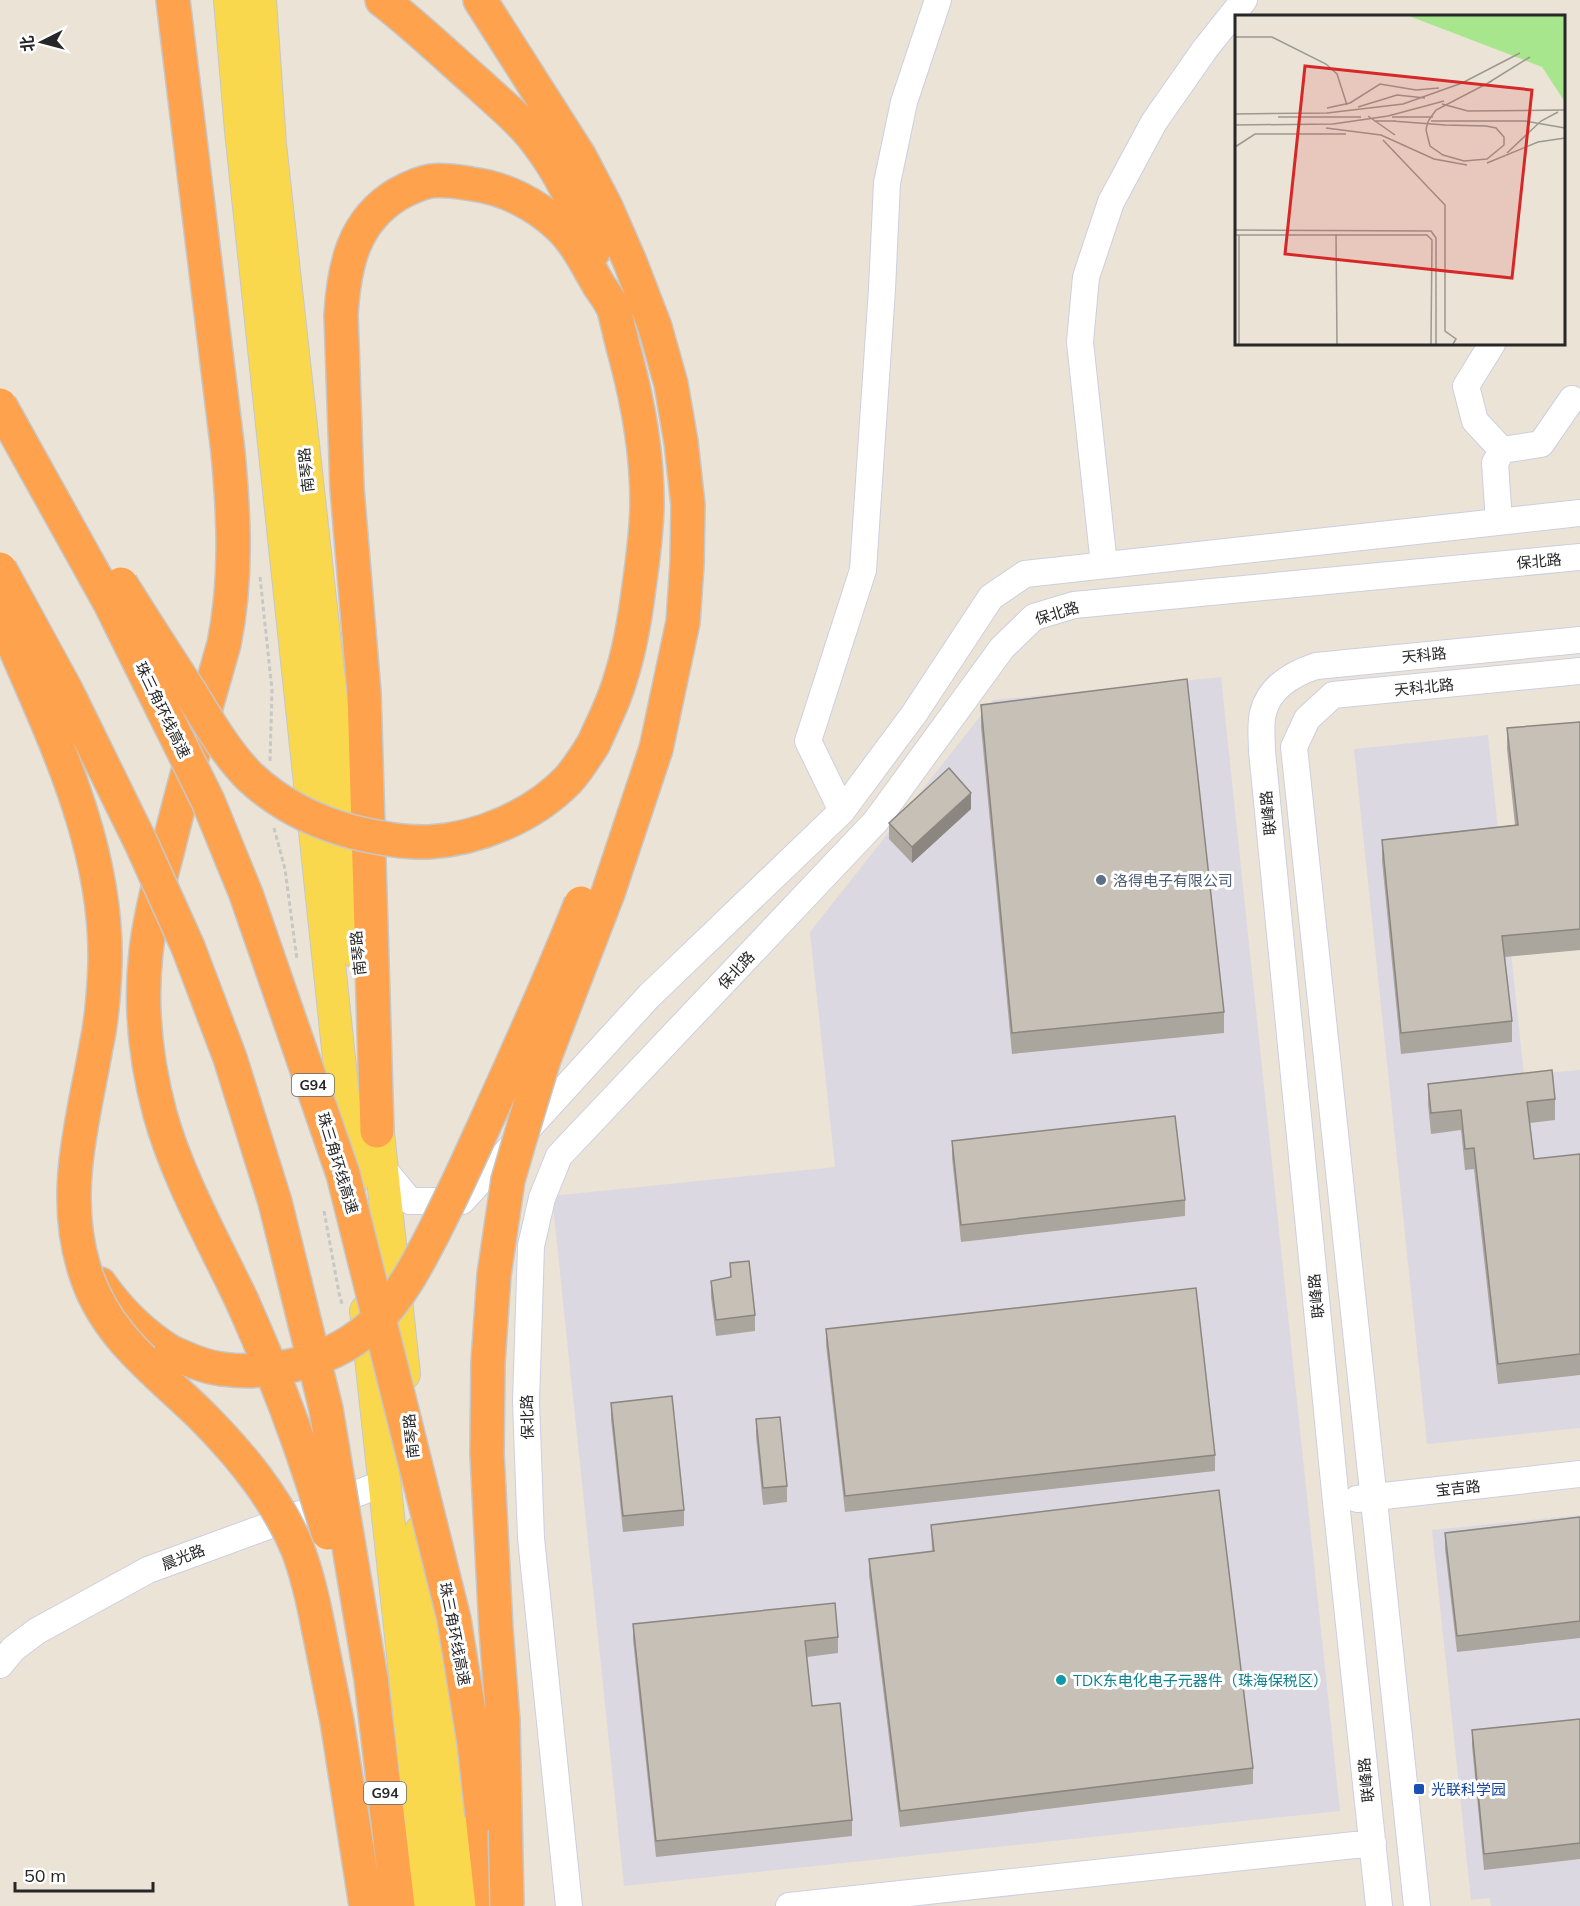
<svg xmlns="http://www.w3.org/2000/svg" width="1580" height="1906" font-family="Mulish,'Noto Sans SC',sans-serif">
<rect width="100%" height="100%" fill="#ebe3d6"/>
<path fill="#dbd8e2" d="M1221,677L1340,1811L624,1886L552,1196L835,1167L810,932L993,700Z
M1488,735L1524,1075L1580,1070V1428L1427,1444L1354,749Z
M1580,1515V1906H1491L1490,1898L1471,1900L1432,1530Z"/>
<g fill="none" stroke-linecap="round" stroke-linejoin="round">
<defs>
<path id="minor" d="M1492,344L1466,386L1475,421L1502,450
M1499,522L1495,463L1502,450L1541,444L1572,399
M1104,565L1080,342L1086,277L1111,202L1154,122L1205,49L1244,0
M842,811L808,741L863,570L882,289L887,183L904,102L938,0
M381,1166L410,1201H462L649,996L842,811L914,714L991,597L1025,574L1580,513
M1357,1499L1580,1474
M0,1665L13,1649L37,1631L148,1570L385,1483
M569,1906L531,1538L526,1402L531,1246L542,1198L559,1156L876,821L1002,648L1034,617L1074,605L1580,557
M789,1906L1373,1843
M1379,1906L1336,1502L1262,751C1262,739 1260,724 1263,713C1269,687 1292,674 1316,666L1580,640
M1417,1906L1294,747L1307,719L1333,695L1580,671"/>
<path id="major" d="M230,0L241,131L352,1181
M260,0L270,144L359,954
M375,1105L404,1374
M366,1311L430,1906
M421,1531L462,1906"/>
<path id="highway" d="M173,0L228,452C234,517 237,580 224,644C205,711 185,778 169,845C160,880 150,916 146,952C140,1005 146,1062 160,1114C177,1176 214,1242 242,1301
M382,0C417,27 449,58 482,87C501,105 522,121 537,142C562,174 580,214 593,252
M480,0L580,157L606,207L630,262L655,327L671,384L681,442L688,505L687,564L683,622L656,749
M377,1131L364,693L347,488L341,315C344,266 353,221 398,194C409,188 419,183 431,181C445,179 459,182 472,184C504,188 536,204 560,227C577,243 588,267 600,287C605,294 611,302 614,310C618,325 621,340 625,354C638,402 647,452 647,502C647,530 643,559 639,587C635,619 630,650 620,680C614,702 603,722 594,743
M100,1284C119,1311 142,1334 171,1352
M318,1626L337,1721L366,1906
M371,1679L398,1906
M482,1815L492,1906"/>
</defs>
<use href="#minor" stroke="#cccfe1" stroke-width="28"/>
<use href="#major" stroke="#c7c7c7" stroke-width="34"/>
<use href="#highway" stroke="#c7c7c7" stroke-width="36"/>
<path stroke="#c7c7c7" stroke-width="3" stroke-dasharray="4.5 3" stroke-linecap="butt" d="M260,577L272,690L270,761
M274,828L285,869L297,960
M324,1211L339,1293L342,1304"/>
<use href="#minor" stroke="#fff" stroke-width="26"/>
<use href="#major" stroke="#fad84d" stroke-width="32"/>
<use href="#highway" stroke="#ffa24d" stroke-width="33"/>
<defs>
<path id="highway-bridge" d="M0,405L110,603L208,801L246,894L343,1174L454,1619L474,1743L482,1815
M0,569L66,690L142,845L188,947L230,1058L275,1202L326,1409L371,1679
M121,584C144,621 168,658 192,695C209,723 227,754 250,777C279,804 315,822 353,832C378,838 404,843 429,842C479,839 533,816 568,780C578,769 586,756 594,743
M0,613C47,725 108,839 105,964C104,992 102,1020 96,1047C83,1121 61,1193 84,1268C103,1334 154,1369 200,1414C239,1453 277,1498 298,1550C307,1574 313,1600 318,1626
M242,1301C276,1377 305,1453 328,1533
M171,1352C187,1359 204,1367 222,1369C274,1376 337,1360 374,1323C401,1297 419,1261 436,1228C451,1198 465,1168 479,1137C514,1060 550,982 581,903
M507,1906L503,1721L496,1629L487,1453L488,1362L494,1275L508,1180L527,1115L544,1059L608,893L656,749"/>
</defs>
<use href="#highway-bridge" stroke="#c7c7c7" stroke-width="36" stroke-linecap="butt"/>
<use href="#highway-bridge" stroke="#ffa24d" stroke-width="33"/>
</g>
<path fill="#aaa59d" d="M981,705L1224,1012V1033L1012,1054L981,727Z
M1580,722V950L1505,957L1512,1021V1042L1401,1054L1382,861V840L1515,825L1507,749V728Z
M971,809L912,863L889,839V823Z
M1428,1084L1555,1099V1120L1530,1123L1534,1159L1580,1154V1375L1498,1384L1474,1169L1465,1170L1461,1130L1431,1134L1428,1104Z
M952,1141L1185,1200V1216L961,1242L952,1158Z
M730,1263L755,1315V1331L716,1336L711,1297V1281L730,1277Z
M826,1329L1215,1455V1471L845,1512L826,1345Z
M611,1403L684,1510V1526L623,1532L611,1419Z
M756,1419L787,1486V1502L763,1505L756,1436Z
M1580,1517V1638L1457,1652L1445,1549V1533Z
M931,1525L1253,1768V1784L900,1827L869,1575V1559L932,1552Z
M633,1624L838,1637V1653L807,1657L812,1706L852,1820V1836L656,1857L633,1640Z
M1580,1719V1859L1484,1870L1472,1746V1730Z"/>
<path fill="#8b8680" d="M971,793V809L912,863V847Z"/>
<path fill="#c6c0b7" stroke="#8b8680" stroke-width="1.5" d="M1187,679L1224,1012L1012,1033L981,705Z
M1580,722V929L1502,936L1512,1021L1401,1033L1382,840L1518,825L1507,728Z
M949,768L971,793L912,847L889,823Z
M1552,1070L1555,1099L1527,1102L1534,1159L1580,1154V1354L1498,1364L1474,1148L1465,1149L1461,1110L1431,1113L1428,1084Z
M1175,1116L1185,1200L961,1225L952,1141Z
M749,1261L755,1315L716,1320L711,1281L731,1277L730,1263Z
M1196,1288L1215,1455L845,1496L826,1329Z
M672,1396L684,1510L623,1516L611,1403Z
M780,1417L787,1486L763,1488L756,1419Z
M1219,1490L1253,1768L900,1811L869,1559L934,1551L931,1525Z
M1580,1517V1621L1457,1636L1445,1533Z
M835,1603L838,1637L805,1641L812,1706L840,1703L852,1820L656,1841L633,1624Z
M1580,1719V1843L1484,1854L1472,1730Z"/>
<circle fill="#5c6f8a" stroke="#fff" stroke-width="2" cx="1101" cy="880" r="6"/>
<circle fill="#0f9aa8" stroke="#fff" stroke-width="2" cx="1061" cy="1680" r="6"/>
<rect fill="#1a4fb4" stroke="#fff" stroke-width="2" x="1413" y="1783" width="12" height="12" rx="3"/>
<g text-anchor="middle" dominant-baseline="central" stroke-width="6" stroke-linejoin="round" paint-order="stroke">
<g fill="#fff" stroke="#686868" stroke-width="1.5">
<rect x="292" y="1074" width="42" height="22" rx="4.5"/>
<rect x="364" y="1782" width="42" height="22" rx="4.5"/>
</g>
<g font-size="14" font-weight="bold" fill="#272727">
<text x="313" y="1085">G94</text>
<text x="385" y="1793">G94</text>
</g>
<g font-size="15" fill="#272727" stroke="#fff">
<text transform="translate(306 470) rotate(-96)">南琴路</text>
<text transform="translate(1539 561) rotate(-5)">保北路</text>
<text transform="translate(1057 613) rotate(-17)">保北路</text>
<text transform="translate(1424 655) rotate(-6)">天科路</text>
<text transform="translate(1424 687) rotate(-6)">天科北路</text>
<text transform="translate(163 710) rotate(64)">珠三角环线高速</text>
<text transform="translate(1268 813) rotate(-96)">联峰路</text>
<text transform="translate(358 953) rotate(-96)">南琴路</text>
<text transform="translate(736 970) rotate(-47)">保北路</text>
<text transform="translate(338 1163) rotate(73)">珠三角环线高速</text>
<text transform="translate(1316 1296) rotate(-96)">联峰路</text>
<text transform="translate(527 1417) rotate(-91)">保北路</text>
<text transform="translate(411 1436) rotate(-96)">南琴路</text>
<text transform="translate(1458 1488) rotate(-6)">宝吉路</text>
<text transform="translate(183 1557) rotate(-21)">晨光路</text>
<text transform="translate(455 1634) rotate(79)">珠三角环线高速</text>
<text transform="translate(1366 1780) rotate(-96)">联峰路</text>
</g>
<g font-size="15" fill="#4e5e75" stroke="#fff" text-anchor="start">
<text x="1113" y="880">洛得电子有限公司</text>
</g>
<g font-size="15" fill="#0d838f" stroke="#fff" text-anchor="start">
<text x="1073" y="1680">TDK东电化电子元器件（珠海保税区）</text>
</g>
<g font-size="15" fill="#164399" stroke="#fff" text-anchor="start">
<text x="1431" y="1789">光联科学园</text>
</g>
</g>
<g transform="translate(1235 15)">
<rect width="330" height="330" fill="#ebe3d6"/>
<path d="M174,1H330V87L307,52Z" fill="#a8e68e"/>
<path fill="none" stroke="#9d9890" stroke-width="1.5" d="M0,22H37L91,49L102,59L112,90M253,68L295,42M207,89L233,96L330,95M123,92L162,80L190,83M92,93L115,88L145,69L181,75L204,73M0,99L92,98L168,89L227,68L285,38M133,101L160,120M43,102H126M157,102H198M139,106H161M157,106L210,110L251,111L261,113L269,122V130L252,144L229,146L208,140L195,131L191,115L192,110L193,107L194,105L196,102L201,95L257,66M196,106H290L330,113M0,110L98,109L153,101L209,86M91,113L146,120L199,144L232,150M148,125L210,190V316L221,324L218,329M0,132L20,119H111M272,138L306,106L323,97M252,148L303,127L330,123M0,215L196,216L201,223V329M101,219L102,329M0,220H192L197,225L196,329M4,220V329"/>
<path fill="#d62828" fill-opacity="0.15" stroke="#d62828" stroke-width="3" d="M70,51L297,75L277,263L50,239Z"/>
<rect width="330" height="330" fill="none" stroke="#272727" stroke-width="3"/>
</g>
<g transform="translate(42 42) rotate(264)" stroke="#ffffff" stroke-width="4.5" paint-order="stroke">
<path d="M0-4.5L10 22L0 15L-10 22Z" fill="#272727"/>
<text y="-9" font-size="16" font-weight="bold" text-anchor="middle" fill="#272727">北</text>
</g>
<path d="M15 1882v9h138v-9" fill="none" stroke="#272727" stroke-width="3"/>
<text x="24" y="1882" font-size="18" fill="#272727" stroke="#ffffff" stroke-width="4.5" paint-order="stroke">50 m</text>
</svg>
